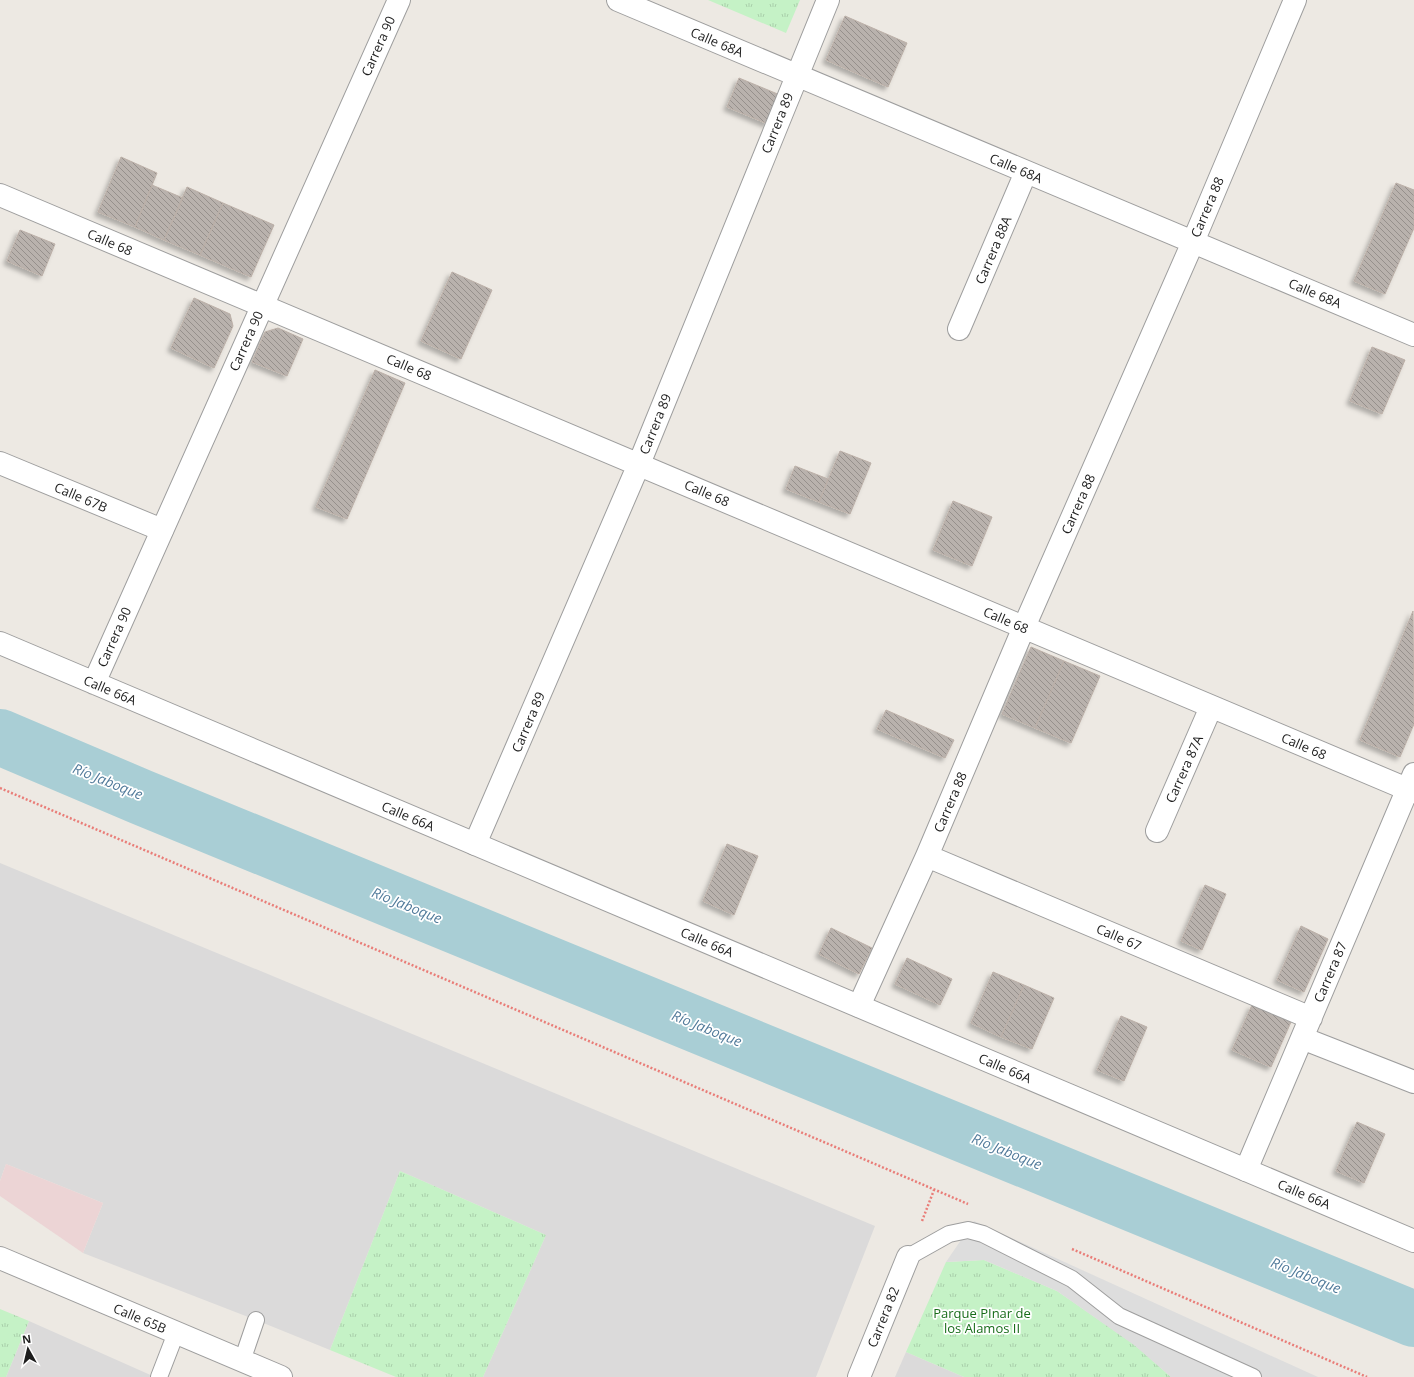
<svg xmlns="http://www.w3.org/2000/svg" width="1414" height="1377" font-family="'Open Sans',sans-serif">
<defs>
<pattern id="park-tufts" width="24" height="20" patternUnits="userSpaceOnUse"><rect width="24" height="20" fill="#c5f2c6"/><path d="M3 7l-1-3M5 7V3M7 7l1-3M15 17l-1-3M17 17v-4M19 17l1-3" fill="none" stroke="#a9cfaa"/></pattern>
<pattern id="building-back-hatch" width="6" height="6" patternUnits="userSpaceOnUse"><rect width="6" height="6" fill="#b9b2ad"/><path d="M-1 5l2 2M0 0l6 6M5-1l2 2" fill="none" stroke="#96908c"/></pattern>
<filter id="shadow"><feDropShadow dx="-3.5" dy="3.5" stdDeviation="2" flood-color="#0004"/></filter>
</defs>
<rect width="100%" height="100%" fill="#ede9e3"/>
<path fill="#dbdada" d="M0,863L875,1226L816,1377H483L546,1235L400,1171L330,1350L256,1320L83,1253L103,1203L6,1164L0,1181Z
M29,1321L155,1377H6Z
M906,1352L964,1377H895Z"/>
<path fill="#ecd4d5" d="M6,1164L103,1203L83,1253L0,1196V1181Z"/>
<path fill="url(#park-tufts)" d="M708,0H800L786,33Z
M400,1171L546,1235L483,1377H396L330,1350Z
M984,1260L1057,1291L1135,1345L1171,1377H964L906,1352L946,1262Z
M0,1309L29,1321L6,1377H0Z"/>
<path fill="#ddd" d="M974,1221L1318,1377H1171L1134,1345L1057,1291L984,1260L946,1262Z"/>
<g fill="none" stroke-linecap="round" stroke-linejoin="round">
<path stroke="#a9ced5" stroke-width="56" d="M0,737L141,797L1414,1319"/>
</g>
<path fill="url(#building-back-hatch)" stroke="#bcb0a8" filter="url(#shadow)" d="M845,16L907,43L888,87L826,60Z
M739,78L780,95L768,124L727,107Z
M121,157L157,173L135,227L98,212Z
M1396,183L1414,190V228L1385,294L1354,281Z
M152,185L183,198L164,240L135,227Z
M187,187L223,203L200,255L164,240Z
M223,203L274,225L251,277L200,255Z
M20,230L55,244L42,276L7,261Z
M452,272L492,290L461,359L421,341Z
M194,298L230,314L233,326L214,368L171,348Z
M278,328L303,339L287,376L252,362L265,332Z
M1372,347L1405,360L1382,414L1350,401Z
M375,370L405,383L347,519L316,507Z
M840,451L871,463L850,514L819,502Z
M795,466L828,479L819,502L786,489Z
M953,501L992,517L972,566L933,550Z
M1413,611L1414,724L1400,757L1360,740Z
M1031,647L1064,661L1035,728L1002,714Z
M1064,661L1100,676L1071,743L1035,728Z
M886,710L954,740L945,758L877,729Z
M727,844L758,856L734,915L703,901Z
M1205,885L1226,894L1202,950L1181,941Z
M1301,926L1328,939L1304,992L1277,980Z
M831,928L872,948L859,974L819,954Z
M907,958L952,979L940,1005L895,984Z
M993,972L1024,985L1001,1037L971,1023Z
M1024,985L1054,998L1032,1049L1001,1037Z
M1252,1005L1291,1022L1271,1067L1232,1050Z
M1121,1016L1147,1027L1124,1081L1097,1070Z
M1357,1122L1385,1134L1364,1183L1336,1171Z"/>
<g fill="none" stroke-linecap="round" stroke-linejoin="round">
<defs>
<path id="service" d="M908,1257L949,1234L968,1230L983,1234L1072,1279L1119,1316L1253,1377
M242,1361L256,1320
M159,1377L176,1333"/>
<path id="minor" d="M618,0L1414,335
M0,195L1414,792
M959,329L1026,172
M0,463L162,530
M1157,831L1211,707
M475,844L639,464L828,0
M927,856L1311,1018
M859,1006L927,856L1024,627L1193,242L1295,0
M1302,1038L1414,1082
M1246,1170L1414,774
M0,1258L281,1377
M859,1377L908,1257"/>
<path id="tertiary" d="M0,643L1414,1241
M94,683L399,0"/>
</defs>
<use href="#service" stroke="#9e9e9e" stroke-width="18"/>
<use href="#minor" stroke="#9e9e9e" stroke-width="24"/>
<use href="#tertiary" stroke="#9e9e9e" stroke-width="24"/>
<path stroke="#e97d78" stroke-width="2.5" stroke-dasharray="2 2" stroke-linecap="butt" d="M0,788L968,1204
M922,1221L934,1190
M1072,1249L1367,1377"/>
<use href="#service" stroke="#fff" stroke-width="16"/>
<use href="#minor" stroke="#fff" stroke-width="22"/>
<use href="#tertiary" stroke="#fff" stroke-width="22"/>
</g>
<g text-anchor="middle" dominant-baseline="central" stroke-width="3.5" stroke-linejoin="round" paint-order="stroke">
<g font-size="13" fill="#1d1d1d" stroke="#fff">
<text transform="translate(717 42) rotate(23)">Calle 68A</text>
<text transform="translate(378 46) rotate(-66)">Carrera 90</text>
<text transform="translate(777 123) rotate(-68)">Carrera 89</text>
<text transform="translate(1016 168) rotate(23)">Calle 68A</text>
<text transform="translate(1207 207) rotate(-67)">Carrera 88</text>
<text transform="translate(110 242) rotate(23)">Calle 68</text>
<text transform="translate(993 250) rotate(-67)">Carrera 88A</text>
<text transform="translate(1315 293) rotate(23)">Calle 68A</text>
<text transform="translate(246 341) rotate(-66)">Carrera 90</text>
<text transform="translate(409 367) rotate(23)">Calle 68</text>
<text transform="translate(655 424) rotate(-68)">Carrera 89</text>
<text transform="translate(707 493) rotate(23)">Calle 68</text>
<text transform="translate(81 497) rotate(23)">Calle 67B</text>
<text transform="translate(1078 504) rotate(-66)">Carrera 88</text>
<text transform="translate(1006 620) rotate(23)">Calle 68</text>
<text transform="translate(114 637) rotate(-66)">Carrera 90</text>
<text transform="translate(110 690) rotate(23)">Calle 66A</text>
<text transform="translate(528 722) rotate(-67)">Carrera 89</text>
<text transform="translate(1304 746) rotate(23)">Calle 68</text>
<text transform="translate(1184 769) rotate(-66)">Carrera 87A</text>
<text transform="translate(950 802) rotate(-67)">Carrera 88</text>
<text transform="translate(408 816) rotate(23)">Calle 66A</text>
<text transform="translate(1119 937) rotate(23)">Calle 67</text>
<text transform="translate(707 942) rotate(23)">Calle 66A</text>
<text transform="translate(1330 972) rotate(-67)">Carrera 87</text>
<text transform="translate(1005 1068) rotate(23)">Calle 66A</text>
<text transform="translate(1304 1194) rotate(23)">Calle 66A</text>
<text transform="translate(883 1317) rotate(-68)">Carrera 82</text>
<text transform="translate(140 1318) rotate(23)">Calle 65B</text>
</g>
<g font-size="13" fill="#186d1a" stroke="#fff">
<text x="982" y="1313">Parque PInar de<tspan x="982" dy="15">los Alamos II</tspan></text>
</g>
<g font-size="14" font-style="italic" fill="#517a9a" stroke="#fff">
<text transform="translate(108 781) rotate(22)">Río Jaboque</text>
<text transform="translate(407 905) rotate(22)">Río Jaboque</text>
<text transform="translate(707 1028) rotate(22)">Río Jaboque</text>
<text transform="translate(1007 1151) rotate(22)">Río Jaboque</text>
<text transform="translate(1306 1275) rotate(22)">Río Jaboque</text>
</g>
</g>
<g transform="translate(28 1349) rotate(352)" stroke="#ffffff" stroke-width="3" paint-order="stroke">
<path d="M0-3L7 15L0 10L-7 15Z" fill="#1d1d1d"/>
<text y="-6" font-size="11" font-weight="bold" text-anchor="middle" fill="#1d1d1d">N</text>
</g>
</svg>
